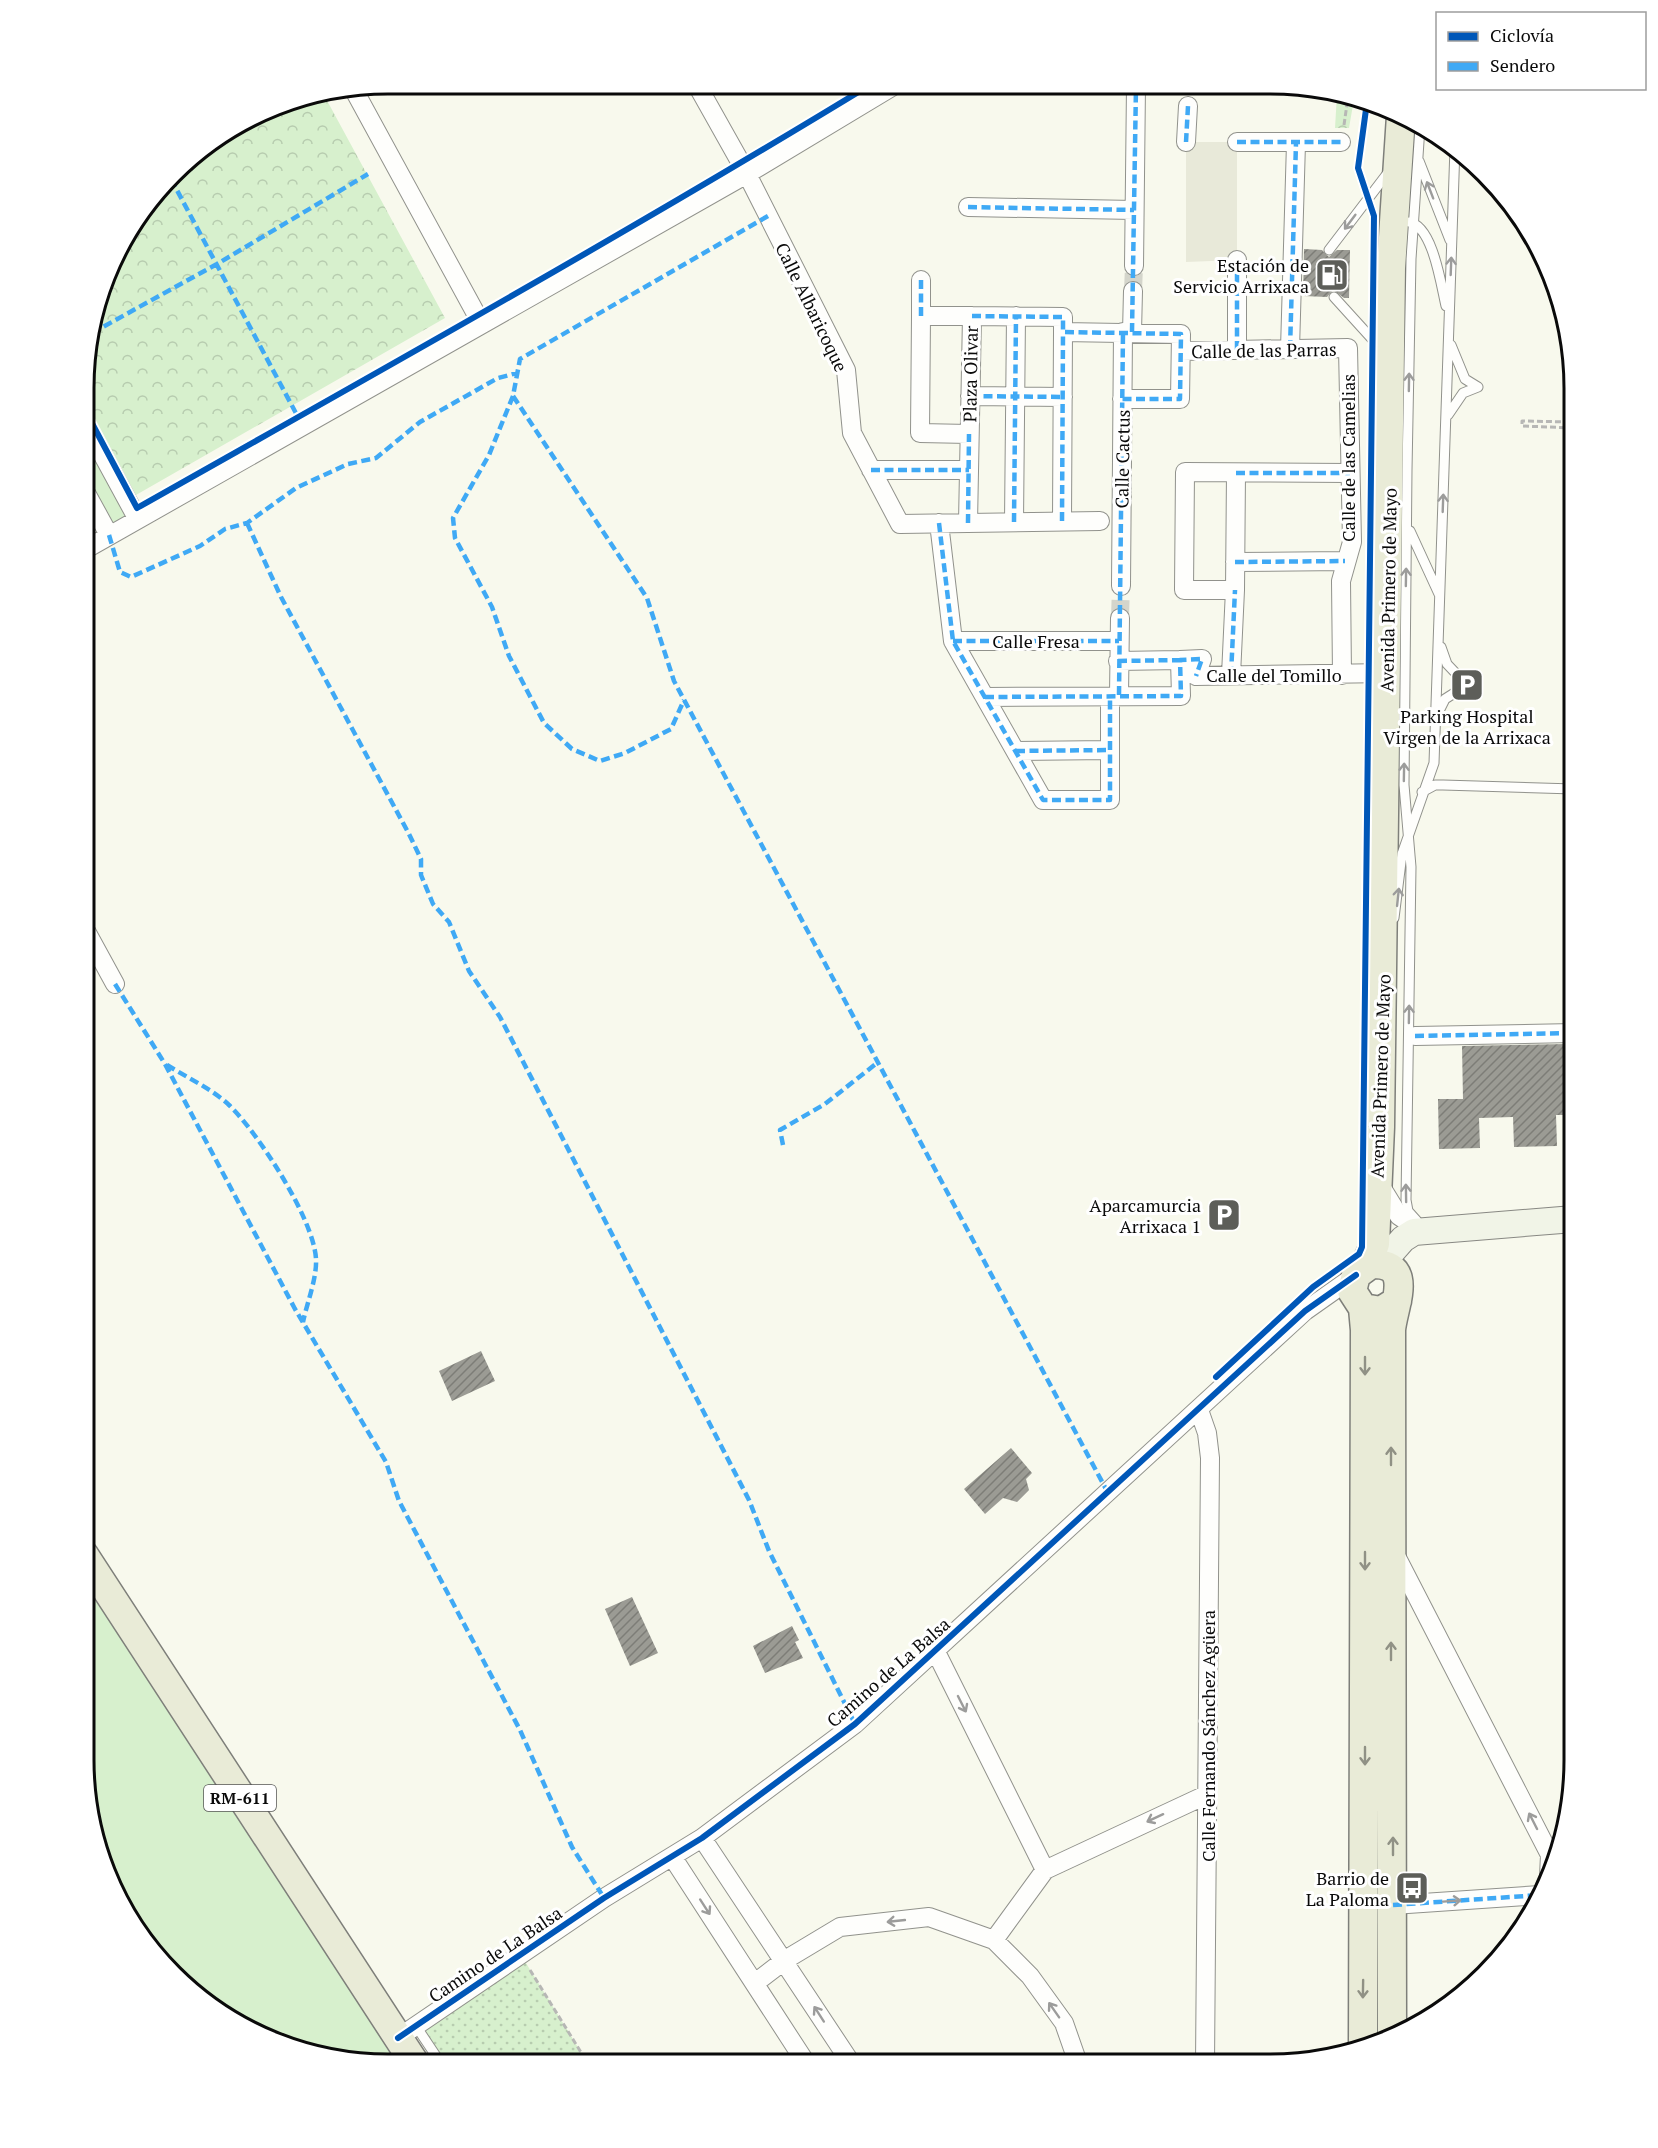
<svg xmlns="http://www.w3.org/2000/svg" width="1658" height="2148" font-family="'PT Serif',serif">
<defs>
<pattern id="park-crowns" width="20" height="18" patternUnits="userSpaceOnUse" patternTransform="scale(1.5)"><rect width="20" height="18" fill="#d7f0cd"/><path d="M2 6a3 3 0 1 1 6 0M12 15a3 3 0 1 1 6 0" fill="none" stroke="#b7ccaf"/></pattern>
<pattern id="garden-dots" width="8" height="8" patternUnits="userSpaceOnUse" patternTransform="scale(1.5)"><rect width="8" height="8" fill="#d7f0cd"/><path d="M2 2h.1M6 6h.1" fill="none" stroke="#b7ccaf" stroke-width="1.8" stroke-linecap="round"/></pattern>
<pattern id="building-hatch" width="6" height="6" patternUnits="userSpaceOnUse" patternTransform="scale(1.5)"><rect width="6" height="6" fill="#9b9b94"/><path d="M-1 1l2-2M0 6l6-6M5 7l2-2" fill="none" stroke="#7d7d77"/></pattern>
</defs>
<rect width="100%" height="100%" fill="#f8f9ed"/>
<path fill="#d7f0cd" d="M86,444L126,516L111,525L86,479Z
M84,1566L414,2062L349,2061L272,2041L219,2013L160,1961L116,1895L94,1838L84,1760Z"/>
<path fill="url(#park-crowns)" d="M1337,94L1354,99L1349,128H1335Z
M324,95L445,318L136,495L87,405V348L125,236L188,159L290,100Z"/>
<path fill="url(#garden-dots)" d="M521,1955L587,2062H440L416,2026Z"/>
<path fill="#e8e9d9" d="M1186,142H1237V260L1186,262Z"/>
<path fill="url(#building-hatch)" d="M1304,249L1322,250L1329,257L1337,250H1350L1349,298H1344L1333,290L1327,297L1303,296Z
M1568,1044V1076H1574V1115H1556L1557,1146L1514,1147L1513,1117L1479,1118L1480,1148L1439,1149L1438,1099H1463L1462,1046Z
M481,1351L495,1381L452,1401L439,1371Z
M1011,1448L1032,1473L1026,1479L1029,1490L1017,1502L1003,1498L985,1514L964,1489Z
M632,1597L658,1653L630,1666L605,1609Z
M792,1626L799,1640L795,1642L803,1658L765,1673L753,1646Z"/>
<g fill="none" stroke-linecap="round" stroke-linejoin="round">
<path stroke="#d4d5cb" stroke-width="18" stroke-dasharray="18 9" stroke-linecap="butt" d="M1133,291L1134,266
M1120,618L1121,586"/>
<defs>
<path id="lane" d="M1419,161L1450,240
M1409,222C1433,226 1441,285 1446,306
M1329,250L1390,170
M1334,297L1383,351
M1451,345L1465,379L1478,387
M1448,415L1463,393L1478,387
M1410,531L1439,594
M1438,713L1445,699L1467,685L1447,664L1441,647
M1422,792L1435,785H1443L1574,789
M1394,918L1402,854L1434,763L1455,147
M1417,1221L1408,1211L1406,1200L1411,867L1404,785L1407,470L1411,259L1420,127
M416,2026L440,2062"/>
<path id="street" d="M697,85L747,174L846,370L852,433L900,524L1100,521
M354,90L481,323
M1186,142L1188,106
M1237,142H1341
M968,207L1134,210
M1237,260V350
M1134,266L1136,86
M921,316V280
M972,316L1063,317V332L1181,334L1180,399H1122
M1132,332L1133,291
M1290,349L1296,143
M1181,351L1348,348L1352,542L1341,581L1342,675
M970,396L1063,397
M87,426L137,518
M871,470H969
M1236,473L1235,590H1184L1185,472L1350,473
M86,493L109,535
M1062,521L1063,332
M1014,522L1016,316
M939,523L953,641L1043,800H1110V697
M968,523L972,316H921L920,433L969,434
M86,549L747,174L895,85
M1235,562L1345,561
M1121,586L1123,332
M953,641H1119
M1118,661L1180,660
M1231,675L1235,590
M1119,695L1120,618
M985,697L1181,696L1180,660L1202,659L1196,676L1387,673
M1016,751L1110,750
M86,931L115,984
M1415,1036L1574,1033
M1380,1185L1399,1216L1422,1231
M1199,1410L1207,1433L1210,1458L1205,2064
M1394,1552L1550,1855L1549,1876
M936,1652L1045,1870
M702,1838L851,2063
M673,1858L806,2063
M1393,1905L1540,1895
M994,1940L1045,1870L1208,1794
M755,1983L785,1960L840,1927L929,1917L994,1940L1030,1976L1064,2023L1078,2063
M398,2038L604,1898L702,1838L855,1724L1305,1311L1356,1275"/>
<path id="secondary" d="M1381,1264L1403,1239L1414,1232L1574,1219"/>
<path id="primary" d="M1365,1266L1375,1244L1380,1127L1391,268L1401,116
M1363,1308L1365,1330L1363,2048
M84,1555L414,2062
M1392,2037L1391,1330C1393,1306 1416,1262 1371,1264L1356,1275L1352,1291L1363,1308L1381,1311L1397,1301"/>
</defs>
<use href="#lane" stroke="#91928c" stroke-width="11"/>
<use href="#street" stroke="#91928c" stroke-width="20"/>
<use href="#secondary" stroke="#888883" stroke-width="28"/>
<use href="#primary" stroke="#7e7f7a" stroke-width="31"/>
<path stroke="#b7b7b5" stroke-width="3" stroke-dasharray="6 3" stroke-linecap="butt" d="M1344,125L1348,97
M1574,428L1522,426V421L1574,422
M530,1970L587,2062"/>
<use href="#lane" stroke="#fefefc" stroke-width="9"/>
<use href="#street" stroke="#fefefc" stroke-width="18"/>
<use href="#secondary" stroke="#f1f4e7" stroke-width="26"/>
<use href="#primary" stroke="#e9ebd7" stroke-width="28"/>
<path stroke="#3fa9f5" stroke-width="4.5" stroke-dasharray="9 4.5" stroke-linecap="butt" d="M1186,142L1188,106
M1237,142H1341
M171,179L298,417
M968,207L1134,210
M768,216L520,359L513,396L647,598L674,681L1107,1491
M1237,260V350
M921,316V280
M972,316L1063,317V332L1181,334L1180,399H1122
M1132,332L1136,86
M92,333L217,264L368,174
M1290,349L1296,143
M513,396L489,455L453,518L455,538L492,607L509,656L544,723L572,749L600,761L625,753L671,729L684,700
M970,396L1063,397
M871,470H969
M1236,473H1350
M1062,521L1063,332
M1014,522L1016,316
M247,523L281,597L409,834L421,859V875L433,904L449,922L469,971L500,1017L749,1500L769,1551L855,1724
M939,523L953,641L1043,800H1110V697
M968,523L969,434
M109,535L120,572L131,577L200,546L225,529L247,523L296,488L348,464L376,458L420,422L498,378L517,373
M1235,562L1345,561
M953,641H1119
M1118,661L1180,660
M1231,675L1235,590
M1119,695L1123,332
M985,697L1181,696L1180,660L1202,659L1196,676
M1016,751L1110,750
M115,984L165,1064L295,1309L386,1462L399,1501L520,1730L572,1847L604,1898
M1415,1036L1574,1033
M167,1065C186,1077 212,1089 229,1105C258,1133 314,1219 316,1259C317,1278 307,1303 303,1322
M783,1145L780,1130L825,1104L877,1063
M1393,1905L1540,1895"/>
<defs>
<path id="cycleway" d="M87,414L137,508C383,369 629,232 870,85
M1216,1377L1313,1287L1359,1254L1362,1247L1374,216L1358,168L1367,102
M398,2038L604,1898L702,1838L855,1724L1305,1311L1356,1275"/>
</defs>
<use href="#cycleway" stroke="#fff" stroke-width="10"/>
<use href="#cycleway" stroke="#0057b8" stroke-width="6"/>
</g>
<defs><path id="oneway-shaft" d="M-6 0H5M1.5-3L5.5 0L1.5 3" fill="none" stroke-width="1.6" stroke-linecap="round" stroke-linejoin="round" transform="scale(1.5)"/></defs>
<g stroke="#9c9c9b">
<use href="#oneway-shaft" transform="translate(1430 190) rotate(-111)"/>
<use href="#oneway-shaft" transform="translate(1350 222) rotate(127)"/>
<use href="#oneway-shaft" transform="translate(1451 266) rotate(-88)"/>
<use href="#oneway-shaft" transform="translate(1409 382) rotate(-89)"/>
<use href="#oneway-shaft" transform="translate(1443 503) rotate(-88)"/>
<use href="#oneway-shaft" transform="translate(1406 577) rotate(-89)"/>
<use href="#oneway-shaft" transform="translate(1404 772) rotate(-89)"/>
<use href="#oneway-shaft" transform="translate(1398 897) rotate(-84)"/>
<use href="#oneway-shaft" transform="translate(1409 1014) rotate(-89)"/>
<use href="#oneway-shaft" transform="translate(1406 1193) rotate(-91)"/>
<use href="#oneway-shaft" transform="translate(962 1704) rotate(63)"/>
<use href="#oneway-shaft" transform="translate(1155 1818) rotate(155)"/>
<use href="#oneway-shaft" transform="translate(1533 1821) rotate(-117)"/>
<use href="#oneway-shaft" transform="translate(1452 1901) rotate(-4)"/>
<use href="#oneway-shaft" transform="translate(705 1907) rotate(57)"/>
<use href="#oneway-shaft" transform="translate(896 1921) rotate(174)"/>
<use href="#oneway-shaft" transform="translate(1054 2010) rotate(-125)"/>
<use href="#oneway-shaft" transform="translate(819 2014) rotate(-123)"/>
</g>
<g stroke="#909185">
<use href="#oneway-shaft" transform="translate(1365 1366) rotate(90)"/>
<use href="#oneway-shaft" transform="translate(1391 1456) rotate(-90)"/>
<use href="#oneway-shaft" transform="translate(1365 1561) rotate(90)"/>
<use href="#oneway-shaft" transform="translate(1391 1651) rotate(-90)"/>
<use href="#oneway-shaft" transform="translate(1365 1756) rotate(90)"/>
<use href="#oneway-shaft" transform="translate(1393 1846) rotate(-90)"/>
<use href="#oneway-shaft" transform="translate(1363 1989) rotate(91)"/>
</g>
<defs>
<symbol id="fuel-square" viewBox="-11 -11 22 22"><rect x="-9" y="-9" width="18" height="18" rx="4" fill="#5d5e59" stroke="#fff"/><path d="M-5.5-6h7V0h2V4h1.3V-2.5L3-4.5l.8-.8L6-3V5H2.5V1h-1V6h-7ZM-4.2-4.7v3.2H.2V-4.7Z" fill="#fff"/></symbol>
<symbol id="parking-square" viewBox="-11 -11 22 22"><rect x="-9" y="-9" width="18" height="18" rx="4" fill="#5d5e59" stroke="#fff"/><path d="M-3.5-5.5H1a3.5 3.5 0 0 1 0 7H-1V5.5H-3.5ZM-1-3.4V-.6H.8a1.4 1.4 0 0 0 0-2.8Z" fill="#fff"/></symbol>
<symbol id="bus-square" viewBox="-11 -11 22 22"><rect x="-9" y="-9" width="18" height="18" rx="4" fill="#5d5e59" stroke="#fff"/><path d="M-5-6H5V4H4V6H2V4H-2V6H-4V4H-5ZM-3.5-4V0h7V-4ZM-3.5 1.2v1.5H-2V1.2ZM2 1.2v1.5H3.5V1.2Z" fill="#fff"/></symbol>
</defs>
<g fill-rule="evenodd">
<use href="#fuel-square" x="1313" y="256" width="38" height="38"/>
<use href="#parking-square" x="1448" y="666" width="38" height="38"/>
<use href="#parking-square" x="1205" y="1196" width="38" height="38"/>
<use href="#bus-square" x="1393" y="1869" width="38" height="38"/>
</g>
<g text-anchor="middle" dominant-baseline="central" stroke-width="6" stroke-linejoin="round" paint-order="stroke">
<rect fill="#fff" stroke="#545454" stroke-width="1.5" x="204" y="1785" width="72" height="26" rx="4.5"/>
<g font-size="16" font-weight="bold" fill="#0a0a0a">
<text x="240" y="1798">RM-611</text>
</g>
<g font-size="18" fill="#0a0a0a" stroke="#fff" text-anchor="end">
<text x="1309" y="265">Estación de<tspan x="1309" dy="21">Servicio Arrixaca</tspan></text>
<text x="1467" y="716" text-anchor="middle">Parking Hospital<tspan x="1467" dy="21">Virgen de la Arrixaca</tspan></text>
<text x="1201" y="1205">Aparcamurcia<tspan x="1201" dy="21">Arrixaca 1</tspan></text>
<text x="1389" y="1878">Barrio de<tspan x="1389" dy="21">La Paloma</tspan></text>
</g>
<g font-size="18" fill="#0a0a0a" stroke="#fff">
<text transform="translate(812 307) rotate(64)">Calle Albaricoque</text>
<text transform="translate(1264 350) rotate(-1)">Calle de las Parras</text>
<text transform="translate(970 374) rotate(-89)">Plaza Olivar</text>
<text transform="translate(1348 458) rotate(-90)">Calle de las Camelias</text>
<text transform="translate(1122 459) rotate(-89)">Calle Cactus</text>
<text transform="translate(1388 590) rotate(-89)">Avenida Primero de Mayo</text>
<text x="1036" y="641">Calle Fresa</text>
<text x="1274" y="675">Calle del Tomillo</text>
<text transform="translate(1380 1076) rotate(-88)">Avenida Primero de Mayo</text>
<text transform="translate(888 1672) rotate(-41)">Camino de La Balsa</text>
<text transform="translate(1208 1736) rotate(-90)">Calle Fernando Sánchez Agüera</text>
<text transform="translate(495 1954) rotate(-34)">Camino de La Balsa</text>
</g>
</g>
<path d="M0 0H1658V2148H0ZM388 94H1270A294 294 0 0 1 1564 388V1760A294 294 0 0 1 1270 2054H388A294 294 0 0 1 94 1760V388A294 294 0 0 1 388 94Z" fill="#fff" fill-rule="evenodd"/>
<path fill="none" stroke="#0a0a0a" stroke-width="3" d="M388 94H1270A294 294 0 0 1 1564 388V1760A294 294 0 0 1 1270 2054H388A294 294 0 0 1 94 1760V388A294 294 0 0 1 388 94Z"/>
<rect x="1436" y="12" width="210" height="78" fill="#ffffff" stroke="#9d9d9d" stroke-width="1.5"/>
<rect x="1448" y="32" width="30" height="9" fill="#0057b8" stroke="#9d9d9d" stroke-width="1.5"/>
<text x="1490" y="42" font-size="18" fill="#0a0a0a">Ciclovía</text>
<rect x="1448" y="62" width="30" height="9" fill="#3fa9f5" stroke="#9d9d9d" stroke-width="1.5"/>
<text x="1490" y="72" font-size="18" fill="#0a0a0a">Sendero</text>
</svg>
